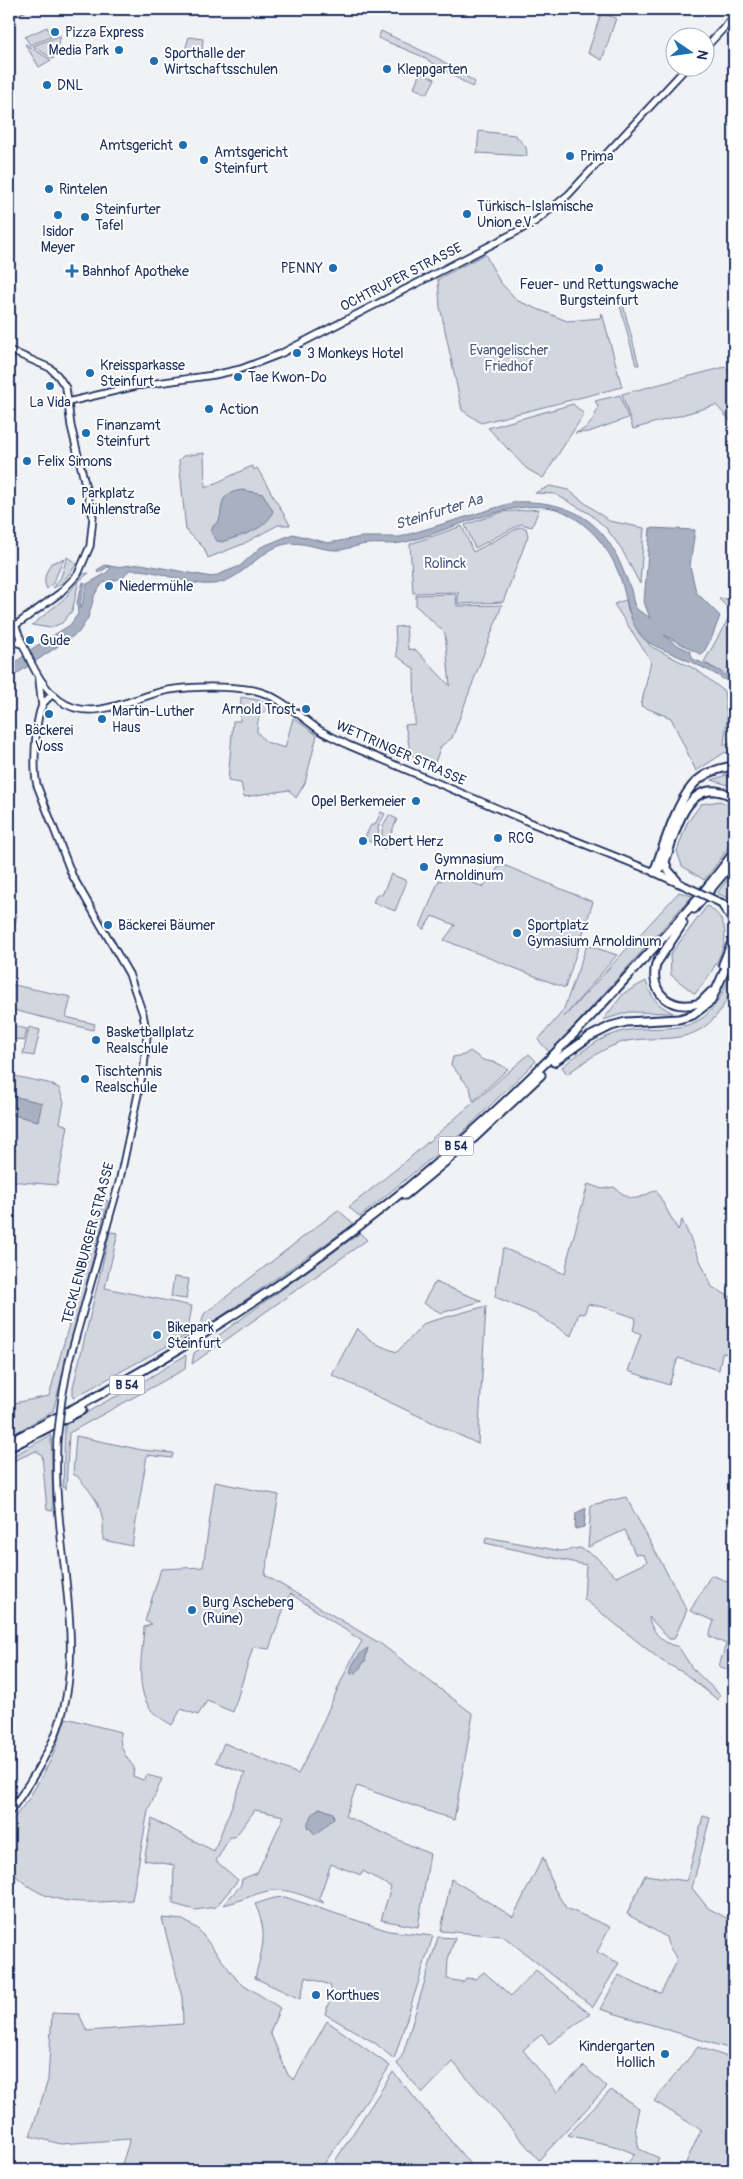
<svg xmlns="http://www.w3.org/2000/svg" width="743" height="2179" font-family="Pangolin,sans-serif">
<rect width="100%" height="100%" fill="#f1f2f5"/>
<filter id="ink" filterUnits="userSpaceOnUse"><feTurbulence type="fractalNoise" baseFrequency=".02" numOctaves="2"/><feDisplacementMap in="SourceGraphic" scale="10" xChannelSelector="R" yChannelSelector="G"/><feConvolveMatrix kernelMatrix="1 2 1 2 8 2 1 2 1" color-interpolation-filters="sRGB"/></filter>
<g filter="url(#ink)">
<path fill="#d2d6df" stroke="#76829e" d="M601,13L616,18L602,60L588,53Z
M47,27L51,37L30,45L25,37Z
M381,31L439,59L475,82L472,87L421,56L378,38Z
M61,36L53,59L33,46L59,36Z
M189,37L203,39L202,50H185Z
M25,44L27,45L51,60L39,67Z
M420,72L435,79L427,94L414,88Z
M479,131L515,135L526,147L527,156L477,153Z
M485,254L500,282L518,301L567,321L600,318L602,313L622,387L481,423L462,410L440,307L438,279Z
M622,301L639,365H636L619,302Z
M725,367L734,377V425L716,405L633,429L622,394Z
M620,395L628,418L589,432L575,433C589,429 595,419 598,406L595,401Z
M573,404L584,414L543,478L527,469L488,428Z
M204,453L205,488L252,466L254,470L257,468L290,525H278L243,544L208,558L204,548L186,530L179,460L183,456Z
M550,486L568,490L609,521L644,528L640,584L621,548L606,528L590,514L555,494L535,493Z
M539,509L532,527L521,524L475,548L465,525L502,512Z
M462,526L473,552L520,527L526,528L528,536L503,602L458,604V592L413,593L410,544Z
M67,557L77,564L61,584L53,588L61,577Z
M64,559L53,583L47,589C42,579 46,573 51,563Z
M89,573L79,581L72,611L62,623L50,628L32,625L65,598L83,574Z
M456,594L457,606L502,605L452,738L441,746L434,765L411,755L405,725L415,724L414,669L397,656L395,627L406,626L408,649L416,650L450,686L445,633L416,606V595Z
M719,599H734V681L704,662L732,612Z
M626,600L628,610L650,646L697,670L724,691L727,718L724,745L734,743V751L724,753L696,771L671,718L641,706L651,661L614,604Z
M241,697L273,703V706C260,712 257,717 257,732L266,742L285,748L293,718L317,735L305,783L296,798L289,790L244,797L241,783L228,781L233,721H240Z
M734,772V787L712,780L732,773Z
M720,801L731,806C743,836 721,858 704,880L682,866L677,851L687,823L701,804Z
M381,812L385,814L378,827L380,846L364,839L371,825H375Z
M389,815L397,819L385,848L382,847V829Z
M501,864L593,902L565,988L444,940L455,925L432,916L424,929L420,927L439,880L441,881L445,871L483,887Z
M734,871V901L717,893Z
M391,874L407,881L395,911L373,902L377,894L382,895Z
M679,892L692,896L550,1053L538,1040L563,1011L587,945L617,955L564,1017Z
M707,906C743,927 717,967 695,994L671,975L670,955Z
M9,907L17,915L9,949Z
M734,967C734,995 717,1026 688,1035C669,1041 647,1037 627,1041C605,1046 586,1061 567,1074L562,1067C579,1053 601,1036 624,1031C651,1025 687,1035 708,1013C721,1001 727,982 734,967Z
M646,981C651,998 657,1005 673,1013L629,1012L603,1020L624,993Z
M9,984L71,997L66,1017L95,1024L93,1030L9,1009Z
M9,1025L27,1029L24,1041L9,1037Z
M29,1027L40,1030L34,1056L23,1054Z
M470,1051L483,1060L497,1063L508,1069L473,1101L470,1088L451,1065L453,1057L464,1055Z
M529,1054L536,1061L462,1133L360,1217L349,1207L405,1162Z
M9,1075L48,1083L59,1088L64,1102L60,1123L68,1126L57,1185L9,1181Z
M588,1184L602,1189L614,1187C633,1203 635,1200 656,1190L678,1230L682,1220L712,1287L734,1299V1355L722,1353L719,1370L678,1358L669,1385L628,1371L641,1334L633,1330L636,1318L607,1308L588,1304L584,1314L579,1313L571,1336L538,1315L495,1297L503,1248L565,1274L569,1253Z
M104,1200L108,1201L53,1411L9,1437V1404L49,1396Z
M338,1210L354,1224L199,1332L204,1314Z
M110,1232L118,1233L105,1288L192,1306L187,1335L73,1398V1387Z
M360,1233L367,1240L192,1364L194,1353Z
M174,1277L189,1279L186,1299L171,1297Z
M435,1282L482,1301L441,1313L423,1303Z
M486,1306L478,1444L332,1375L357,1328C369,1341 381,1347 397,1352L425,1323Z
M186,1355L185,1369L69,1433L66,1489L63,1487L65,1425L112,1398C120,1397 174,1362 186,1355Z
M51,1435L53,1511L47,1510L42,1455L36,1451L9,1463V1458Z
M76,1436L142,1450L173,1453L172,1458L147,1455L132,1546L103,1540C105,1509 97,1499 77,1476L73,1474Z
M215,1482L279,1495L265,1575L381,1644L473,1714L454,1820L357,1786L345,1816L430,1854L418,1927L381,1920L391,1887L363,1871L361,1875L331,1864L319,1898L324,1903C306,1897 287,1887 268,1891C252,1894 240,1902 223,1905L241,1885L242,1879L257,1873L284,1816L255,1810L235,1837H230L216,1861L238,1880L216,1907L195,1910L173,1904L174,1865L144,1860L152,1819L214,1851L245,1773L216,1762L224,1743L298,1774C322,1730 337,1683 362,1641L291,1594L288,1597L269,1649L253,1647L233,1712L207,1701L198,1715L181,1709L172,1725C164,1720 152,1714 148,1705C135,1684 143,1650 144,1627L152,1624L145,1621L161,1569L203,1567Z
M626,1497L687,1610L674,1639H669L649,1617C650,1630 665,1646 678,1646L692,1668L720,1695L718,1700L684,1673L662,1661L584,1599L586,1565L485,1543L486,1537L561,1551L580,1548L595,1556L616,1577L647,1562L644,1555L635,1554L625,1530L588,1547L591,1505Z
M711,1575L734,1584V1661L730,1671L719,1666L726,1644L709,1636L714,1621L690,1611Z
M66,1718L120,1732C119,1746 125,1757 134,1767L133,1776L143,1780L147,1775L162,1779L148,1811L132,1900C100,1902 62,1907 33,1889C24,1884 16,1876 9,1869V1824L28,1800L51,1760Z
M703,1816L710,1818L692,1888L708,1908L734,1922V2050L600,2009L619,1975L644,1988L661,1993L677,1961C674,1951 667,1947 666,1937L627,1914L645,1875L687,1881Z
M543,1857L554,1888L566,1908L610,1927L597,1952L619,1963L593,2007L503,1936L441,1931L451,1879L513,1917Z
M285,1897L389,1931L433,1936L394,2059L375,2043L325,2014L332,1992L330,1985L306,1977L300,1999L255,1978C262,1948 269,1934 255,1904L274,1898Z
M162,1918L183,1920L198,1929L238,1981L280,2008L270,2032L288,2075L294,2080L327,2021L390,2066L320,2170H120L130,2139L61,2144L30,2136L48,2080L52,2013L79,2014L87,2031L183,2024L182,1997Z
M438,1937L455,1938L448,1959L447,1979L463,1982L466,1978L475,1979L484,1972L511,1996L536,1970L590,2014L549,2044L542,2034L523,2050L557,2092L584,2066L607,2087L539,2160L453,2062L423,2093L397,2064L403,2054Z
M698,2047L734,2059V2170H673L683,2169L701,2130L654,2101Z
M393,2072L475,2170H347L335,2161Z
M611,2090L639,2108L635,2127L639,2149L659,2158L653,2170H622L635,2154L618,2147L568,2135Z"/>
<path fill="#a8b0c2" stroke="#707c9a" d="M242,490L263,494L273,511C266,531 241,535 222,542L217,541L211,532L213,526L219,521C224,503 218,494 242,490Z
M515,502C563,500 600,516 620,563C623,571 627,579 630,587C633,594 632,603 637,609C641,613 646,614 650,618L644,602L650,528L695,530L690,566L696,592L720,616L712,637L702,655L664,635L675,644L690,651L693,659L718,670L734,681V686C715,672 693,663 671,653C662,649 651,645 644,639C630,625 628,605 623,587C615,556 596,530 568,514C524,489 447,534 401,543C390,545 378,543 367,544C356,545 345,551 334,550C317,549 303,541 286,544C258,550 243,580 214,584C184,587 160,568 129,570L123,578L103,583L95,594L88,618L79,632L9,679V668L33,648L70,625L78,614L77,602L83,582L85,583L80,603L81,608L87,584L105,574L111,568L108,567L98,573L97,570L105,565L115,567L141,564L212,577L240,566L261,547L293,534L328,543L362,537H400Z
M9,1095L42,1103L38,1121L9,1114Z
M586,1508L584,1527L575,1529L576,1513Z
M368,1648L365,1661L356,1673L351,1674C349,1666 361,1651 368,1648Z
M320,1808L333,1813L334,1818L318,1833L315,1834L308,1827V1822L315,1811Z"/>
<g fill="none" stroke-linecap="round" stroke-linejoin="round">
<defs>
<path id="secondary" d="M706,47L734,17
M9,350L50,368L58,376L66,388L71,426L93,517L90,546L78,574L60,593L9,630
M68,402L136,386L214,375L241,369L280,354L516,232L536,221L568,195L686,68
M15,625C26,651 36,682 59,700C92,725 134,696 169,690C194,686 227,686 253,690C279,695 299,716 321,731C330,736 339,740 348,745L534,824L654,872
M9,640L24,645
M39,679L42,707
M53,694C49,698 44,701 42,706C35,720 33,770 37,785L72,875L129,974L143,1014L147,1036L144,1066L119,1183L69,1361L62,1398
M9,1813C26,1789 42,1765 54,1738C84,1667 65,1589 59,1516C56,1490 56,1465 57,1440"/>
<path id="primary" d="M654,872L678,883
M721,903L734,909"/>
<path id="trunk" d="M665,862L668,870L679,883
M654,872C664,846 675,806 692,786C703,773 719,768 734,766
M654,872L660,869L665,862C674,837 683,788 716,791C723,792 730,794 734,799
M721,903L734,922
M694,909L734,861
M683,923L656,964C649,995 672,1011 700,1003L711,992
M723,964L734,937
M554,1062L589,1037L611,1026L626,1022L679,1019L693,1015L711,1001L734,950
M405,1195L474,1138L541,1075
M9,1442C75,1408 140,1374 203,1334C360,1237 503,1115 626,978C663,938 702,897 734,852
M9,1448L82,1410"/>
</defs>
<use href="#secondary" stroke="#1b2f5e" stroke-width="9"/>
<use href="#primary" stroke="#1b2f5e" stroke-width="10"/>
<use href="#trunk" stroke="#1b2f5e" stroke-width="11"/>
<use href="#secondary" stroke="#fff" stroke-width="5.5"/>
<use href="#primary" stroke="#fff" stroke-width="6"/>
<use href="#trunk" stroke="#fff" stroke-width="7"/>
<path stroke="#1b2f5e" stroke-width="1" d="M9,19L30,9"/>
<defs>
<path id="secondary-bridge" d="M57,1440L62,1398"/>
<path id="primary-bridge" d="M679,883L721,903"/>
</defs>
<use href="#secondary-bridge" stroke="#1b2f5e" stroke-width="9" stroke-linecap="butt"/>
<use href="#primary-bridge" stroke="#1b2f5e" stroke-width="10" stroke-linecap="butt"/>
<use href="#secondary-bridge" stroke="#fff" stroke-width="5.5"/>
<use href="#primary-bridge" stroke="#fff" stroke-width="6"/>
</g>
</g>
<g fill="#1f6fb2" stroke="#fff" stroke-width="2">
<circle cx="55" cy="32" r="5"/>
<circle cx="119" cy="50" r="5"/>
<circle cx="154" cy="61" r="5"/>
<circle cx="387" cy="69" r="5"/>
<circle cx="47" cy="85" r="5"/>
<circle cx="183" cy="145" r="5"/>
<circle cx="570" cy="156" r="5"/>
<circle cx="204" cy="160" r="5"/>
<circle cx="49" cy="189" r="5"/>
<circle cx="467" cy="214" r="5"/>
<circle cx="58" cy="215" r="5"/>
<circle cx="85" cy="217" r="5"/>
<circle cx="333" cy="268" r="5"/>
<circle cx="599" cy="268" r="5"/>
<path d="M69.5 263.5h5v5h5v5h-5v5h-5v-5h-5v-5h5z"/>
<circle cx="297" cy="353" r="5"/>
<circle cx="90" cy="373" r="5"/>
<circle cx="238" cy="377" r="5"/>
<circle cx="50" cy="386" r="5"/>
<circle cx="209" cy="409" r="5"/>
<circle cx="86" cy="433" r="5"/>
<circle cx="27" cy="461" r="5"/>
<circle cx="71" cy="501" r="5"/>
<circle cx="109" cy="586" r="5"/>
<circle cx="30" cy="640" r="5"/>
<circle cx="306" cy="709" r="5"/>
<circle cx="49" cy="714" r="5"/>
<circle cx="102" cy="719" r="5"/>
<circle cx="416" cy="801" r="5"/>
<circle cx="498" cy="838" r="5"/>
<circle cx="363" cy="841" r="5"/>
<circle cx="424" cy="867" r="5"/>
<circle cx="108" cy="925" r="5"/>
<circle cx="517" cy="933" r="5"/>
<circle cx="96" cy="1040" r="5"/>
<circle cx="85" cy="1079" r="5"/>
<circle cx="157" cy="1335" r="5"/>
<circle cx="192" cy="1610" r="5"/>
<circle cx="316" cy="1995" r="5"/>
<circle cx="665" cy="2054" r="5"/>
</g>
<g text-anchor="middle" dominant-baseline="central" stroke-width="4" stroke-linejoin="round" paint-order="stroke">
<g fill="#fff" stroke="#5f6d8e" stroke-width="1">
<rect x="438.5" y="1136.5" width="35" height="19" rx="4"/>
<rect x="109.5" y="1375.5" width="35" height="19" rx="4"/>
</g>
<g font-size="12" font-weight="bold" fill="#1b2f5e">
<text x="456" y="1146">B 54</text>
<text x="127" y="1385">B 54</text>
</g>
<g font-size="14" fill="#1b2f5e" stroke="#fff" text-anchor="start">
<text x="65" y="32">Pizza Express</text>
<text x="109" y="50" text-anchor="end">Media Park</text>
<text x="164" y="53">Sporthalle der<tspan x="164" dy="16">Wirtschaftsschulen</tspan></text>
<text x="397" y="69">Kleppgarten</text>
<text x="57" y="85">DNL</text>
<text x="173" y="145" text-anchor="end">Amtsgericht</text>
<text x="214" y="152">Amtsgericht<tspan x="214" dy="16">Steinfurt</tspan></text>
<text x="580" y="156">Prima</text>
<text x="59" y="189">Rintelen</text>
<text x="477" y="206">Türkisch-Islamische<tspan x="477" dy="16">Union e.V.</tspan></text>
<text x="95" y="209">Steinfurter<tspan x="95" dy="16">Tafel</tspan></text>
<text x="58" y="231" text-anchor="middle">Isidor<tspan x="58" dy="16">Meyer</tspan></text>
<text x="323" y="268" text-anchor="end">PENNY</text>
<text x="82" y="271">Bahnhof Apotheke</text>
<text x="599" y="284" text-anchor="middle">Feuer- und Rettungswache<tspan x="599" dy="16">Burgsteinfurt</tspan></text>
<text x="307" y="353">3 Monkeys Hotel</text>
<text x="100" y="365">Kreissparkasse<tspan x="100" dy="16">Steinfurt</tspan></text>
<text x="248" y="377">Tae Kwon-Do</text>
<text x="50" y="402" text-anchor="middle">La Vida</text>
<text x="219" y="409">Action</text>
<text x="96" y="425">Finanzamt<tspan x="96" dy="16">Steinfurt</tspan></text>
<text x="37" y="461">Felix Simons</text>
<text x="81" y="493">Parkplatz<tspan x="81" dy="16">Mühlenstraße</tspan></text>
<text x="119" y="586">Niedermühle</text>
<text x="40" y="640">Gude</text>
<text x="296" y="709" text-anchor="end">Arnold Trost</text>
<text x="112" y="711">Martin-Luther<tspan x="112" dy="16">Haus</tspan></text>
<text x="49" y="730" text-anchor="middle">Bäckerei<tspan x="49" dy="16">Voss</tspan></text>
<text x="406" y="801" text-anchor="end">Opel Berkemeier</text>
<text x="508" y="838">RCG</text>
<text x="373" y="841">Robert Herz</text>
<text x="434" y="859">Gymnasium<tspan x="434" dy="16">Arnoldinum</tspan></text>
<text x="118" y="925">Bäckerei Bäumer</text>
<text x="527" y="925">Sportplatz<tspan x="527" dy="16">Gymasium Arnoldinum</tspan></text>
<text x="106" y="1032">Basketballplatz<tspan x="106" dy="16">Realschule</tspan></text>
<text x="95" y="1071">Tischtennis<tspan x="95" dy="16">Realschule</tspan></text>
<text x="167" y="1327">Bikepark<tspan x="167" dy="16">Steinfurt</tspan></text>
<text x="202" y="1602">Burg Ascheberg<tspan x="202" dy="16">(Ruine)</tspan></text>
<text x="326" y="1995">Korthues</text>
<text x="655" y="2046" text-anchor="end">Kindergarten<tspan x="655" dy="16">Hollich</tspan></text>
</g>
<g font-size="14" fill="#1b2f5e" stroke="#fff">
<text transform="translate(401 277) rotate(-27)">OCHTRUPER STRASSE</text>
<text transform="translate(401 753) rotate(24)">WETTRINGER STRASSE</text>
<text transform="translate(88 1243) rotate(-75)">TECKLENBURGER STRASSE</text>
</g>
<g font-size="14" fill="#49597e" stroke="#fff">
<text x="509" y="350">Evangelischer<tspan x="509" dy="16">Friedhof</tspan></text>
<text x="445" y="563">Rolinck</text>
</g>
<g font-size="15" font-style="italic" fill="#4c5c81" stroke="#fff">
<text transform="translate(439 512) rotate(-17)">Steinfurter Aa</text>
</g>
</g>
<rect width="743" height="2179" fill="none" stroke="#fff" stroke-width="30"/>
<rect x="15" y="15" width="713" height="2149" fill="none" stroke="#1b2f5e" stroke-width="2" filter="url(#ink)"/>
<g transform="translate(690 52) rotate(103)"><circle r="24" fill="#ffffff" stroke="#a4acbf"/>
<path d="M0-4L9 19L0 12L-9 19Z" fill="#1f6fb2"/>
<text y="-8" font-size="14" font-weight="bold" text-anchor="middle" fill="#1b2f5e">N</text>
</g>
</svg>
